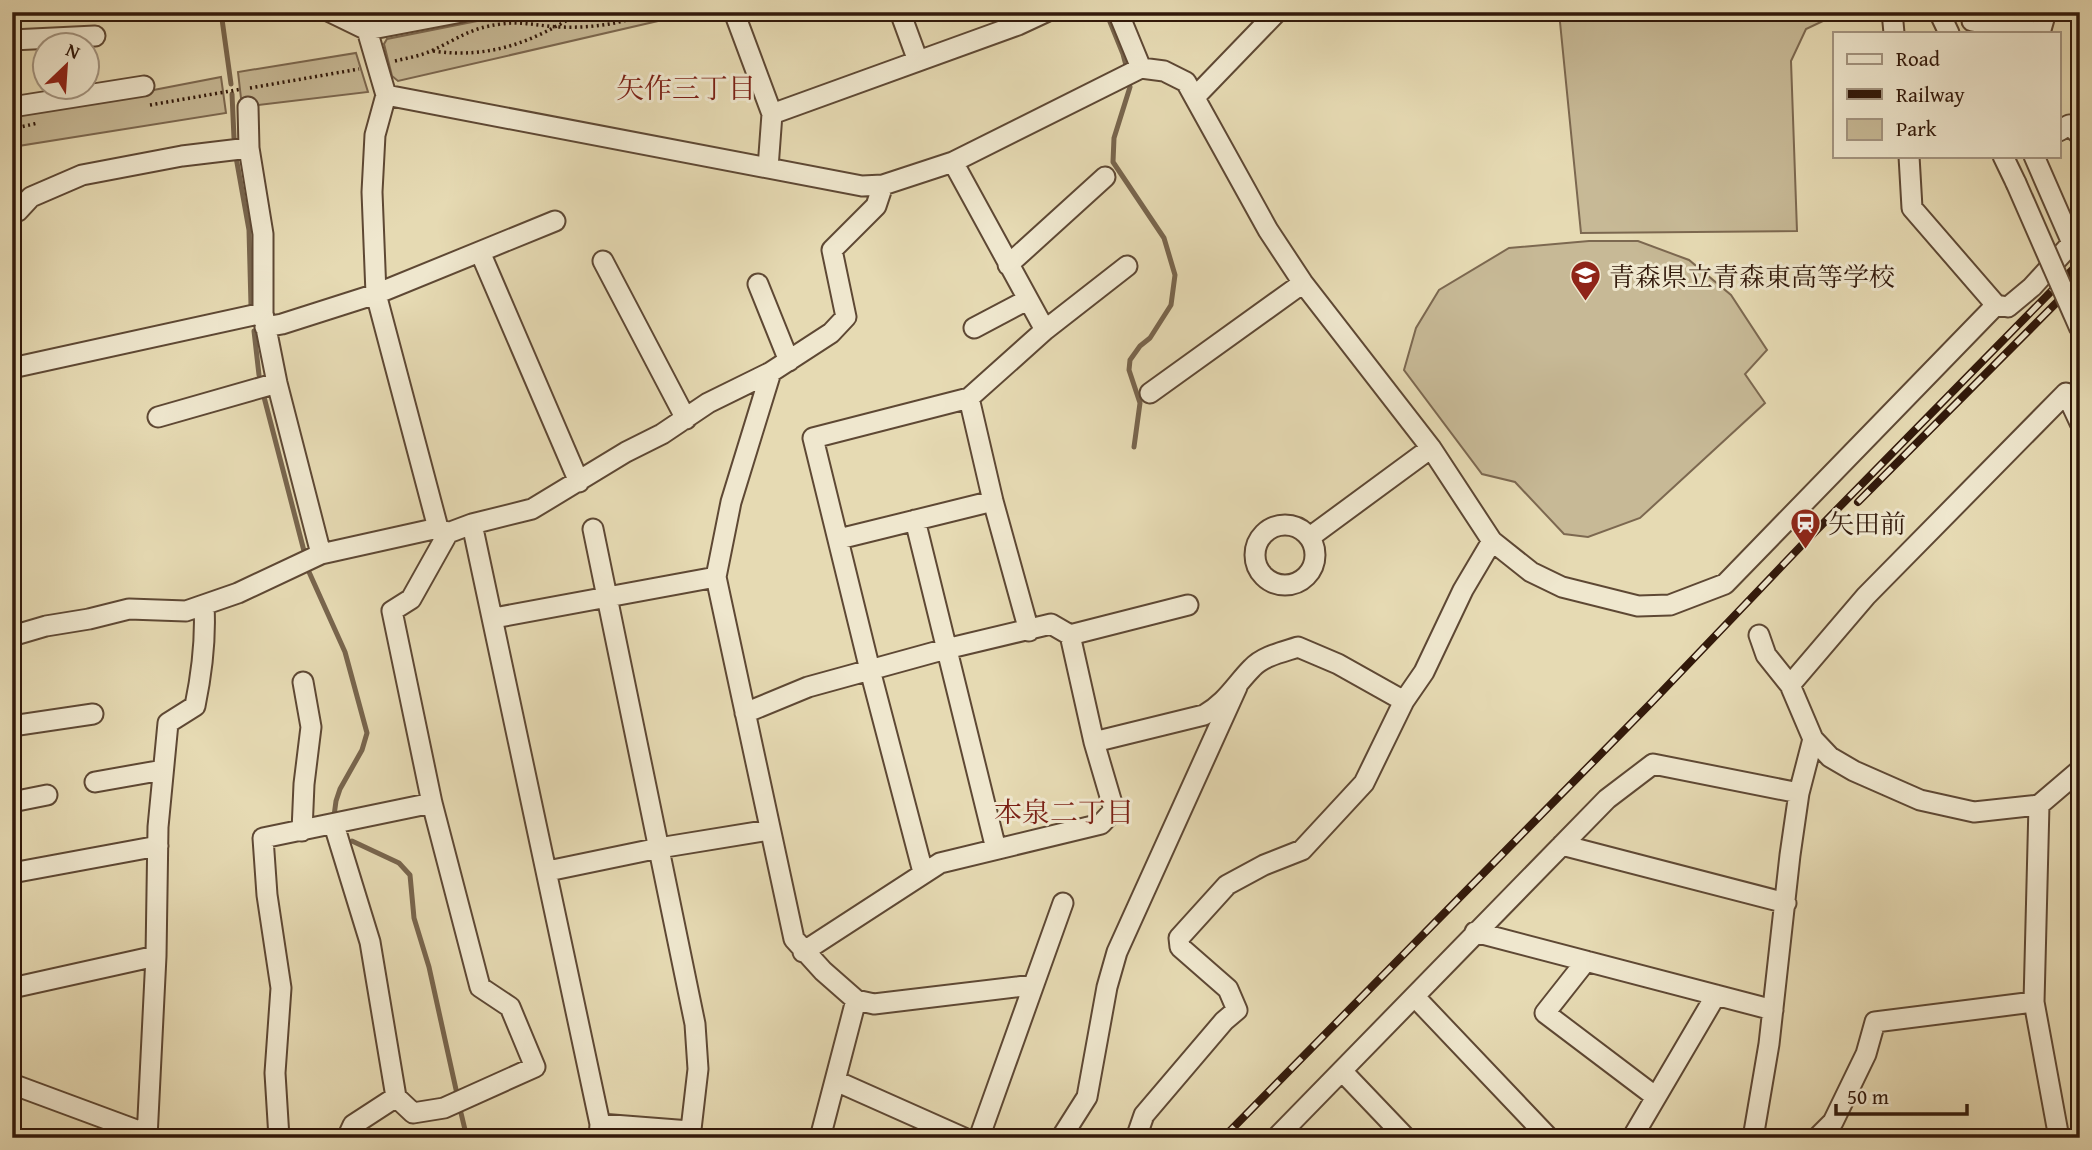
<svg xmlns="http://www.w3.org/2000/svg" width="2092" height="1150" font-family="'Gentium Book Plus','Noto Serif JP',serif">
<rect width="100%" height="100%" fill="#e6dab3"/>
<filter id="stains"><feTurbulence type="fractalNoise" baseFrequency=".00286" numOctaves="4"/><feColorMatrix values="0 0 0 0 .2 0 0 0 0 .09 0 0 0 0 .02 0 0 0 .5 -.17"/></filter>
<radialGradient id="worn" r=".72"><stop offset=".6" stop-color="#630" stop-opacity="0"/><stop offset="1" stop-color="#630" stop-opacity=".3"/></radialGradient>
<path fill="#c7b996" stroke="#7c6850" stroke-width="2" d="M522,12H697L398,81L392,76L384,44L387,39Z
M1559,12H1863V16L1825,20L1806,29L1791,61L1797,231L1581,233Z
M356,53L368,92L242,107L238,72Z
M221,77L226,113L12,147V114L81,104Z
M1589,241H1638L1689,260L1731,295L1767,350L1745,374L1765,403L1640,518L1588,537L1564,534L1515,482L1482,474L1404,370L1416,328L1439,290L1509,248Z"/>
<g fill="none" stroke-linecap="round" stroke-linejoin="round">
<path stroke="#78654d" stroke-width="5" d="M221,12L231,84
M1106,12L1123,54L1127,69
M1130,87L1114,138L1113,162L1164,238L1175,275L1171,305L1150,338L1140,346L1130,360L1129,370L1140,403L1134,447
M232,94L234,138
M236,157L249,230L251,305
M254,331L259,375
M264,397L304,551
M309,572L345,652L367,733L362,750L340,789L336,801L334,816
M352,841L399,863L410,875L414,918L429,967L457,1094
M461,1113L467,1138"/>
<defs>
<path id="minor" d="M330,12L367,30L462,12
M734,12L772,114
M900,12L918,61
M1118,12L1141,68
M1892,12L1894,33
M1939,12L1949,33
M1972,21L2040,33
M367,30L386,95L375,135L372,192L376,294L438,528
M2040,33L2046,12
M12,40L95,36
M386,95L862,186L883,185L953,162L1141,68L1164,71L1186,82L1268,230L1303,283L1431,448L1492,541L1531,572L1562,587L1638,606L1670,605L1725,584L1996,305
M1195,97L1277,12
M12,107L144,86
M248,107L249,148L263,234V313L277,383L321,554
M2059,131L2069,125L2080,135
M1909,156L1912,208L1996,305L2008,307L2032,287L2072,243L2034,156
M2003,156L2016,183
M953,162L1045,330L969,398L993,501L1029,631
M768,168L772,114L1018,25L1046,12
M12,214L18,211L31,197L82,175L182,156L249,148
M480,252L579,482
M603,261L686,419
M1008,265L1105,177
M758,284L789,361
M265,327L282,324L376,294L555,221
M974,328L1027,300
M1045,330L1127,266
M12,368L263,313
M771,372L731,502L716,577L794,939L823,971L856,1000L820,1138
M1150,393L1303,283
M158,417L277,383
M915,520L996,849
M472,524L600,1124L599,1138
M1255 555a30 30 0 1 1 60 0a30 30 0 1 1-60 0Z
M593,529L695,1024L698,1069L690,1138
M1310,537L1431,448
M839,539L993,501
M494,618L716,577
M1070,635L1188,605
M1759,635L1766,655L1790,685L1813,739L1830,757L1854,771L1920,800L1974,812L2039,805L2080,770
M12,636L46,626L89,619L129,609L186,611L238,593L321,554L438,528L448,533L472,524L532,509L626,452L662,434L708,403L771,372L831,333L846,317L832,250L876,206L883,185
M1790,685L1866,596L2066,393L2080,423
M745,713L808,687L946,649L1051,624L1070,635L1094,742L1114,810L1101,824L940,863L803,952
M12,726L93,714
M1094,742L1204,715C1226,703 1236,684 1252,668C1263,656 1283,652 1298,647L1338,664L1404,701
M95,782L163,770
M12,802L47,795
M2039,805L2034,1002L2059,1138
M334,825L370,942L396,1097
M302,831L304,784L311,727L303,682
M1562,845L1786,903
M548,871L659,848L769,830
M923,872L870,670L813,438L969,398
M12,873L158,846
M1475,932L1773,1010
M1586,961L1545,1013L1656,1097
M12,988L156,956
M1415,997L1549,1138
M856,1000L874,1004L1033,985
M1342,1071L1406,1138
M836,1081L964,1138
M12,1084L147,1134
M600,1124L690,1131
M147,1138L156,956L158,827L168,723L195,706C202,672 206,641 204,606
M279,1138L275,1073L281,988L267,895L263,838L432,803
M347,1138L353,1125L396,1097L413,1113L444,1108L535,1067L510,1007L480,987L432,803L392,611L411,599L448,533
M979,1138L1063,903
M1061,1138L1087,1097L1107,987L1117,952L1237,687
M1136,1138L1144,1115L1224,1021L1237,1010L1228,989L1180,947L1179,938L1227,885L1264,865L1302,850L1364,783L1404,701L1424,672L1463,590L1492,541
M1276,1138L1607,799L1653,764L1799,793
M1632,1138L1716,995
M1753,1138L1769,1044L1790,855L1799,793L1813,739
M1817,1138L1833,1122L1866,1054L1875,1022L2034,1002"/>
</defs>
<use href="#minor" stroke="#5e4834" stroke-width="23"/>
<path stroke="#31180a" stroke-width="3.5" stroke-dasharray="2 3.5" stroke-linecap="butt" d="M433,51C491,59 532,42 581,12
M395,61C407,58 420,56 431,51C458,39 469,28 501,24C521,21 539,26 559,27C590,28 620,25 649,12
M250,88L359,69
M150,105L242,89
M12,129L38,123"/>
<use href="#minor" stroke="#efe7ce" stroke-width="19"/>
<defs>
<path id="rail" d="M1858,502L2080,279
M1223,1138L1651,703L1801,546L2080,262"/>
</defs>
<use href="#rail" stroke="#31180a" stroke-width="8"/>
<use href="#rail" stroke="#efe7ce" stroke-width="5" stroke-dasharray="16" stroke-linecap="butt"/>
<defs>
<path id="minor-bridge" d="M2016,183L2080,329"/>
</defs>
<use href="#minor-bridge" stroke="#5e4834" stroke-width="23" stroke-linecap="butt"/>
<use href="#minor-bridge" stroke="#efe7ce" stroke-width="19"/>
</g>
<defs>
<symbol id="school-pin" viewBox="-11 -11 22 30"><path d="M0 17L-7.5 6A9.5 9.5 0 1 1 7.5 6Z" fill="#8f2418" stroke="#efe7ce"/><path d="M0-5L7-2L0 1L-7-2ZM-4 1L0 2.5L4 1V4Q0 6-4 4Z" fill="#fff"/></symbol>
<symbol id="station-pin" viewBox="-11 -11 22 30"><path d="M0 17L-7.5 6A9.5 9.5 0 1 1 7.5 6Z" fill="#8f2418" stroke="#efe7ce"/><path d="M-3-6H3Q5-6 5-4V2Q5 4 3 4L4.5 6H3L1.5 4h-3L-3 6H-4.5L-3 4Q-5 4-5 2V-4Q-5-6-3-6ZM-3.5-4v3h7v-3ZM-3.5 1v1.5H-2V1ZM2 1v1.5H3.5V1Z" fill="#fff"/></symbol>
</defs>
<g fill-rule="evenodd">
<use href="#school-pin" x="1568" y="258" width="35" height="47"/>
<use href="#station-pin" x="1788" y="506" width="35" height="47"/>
</g>
<g text-anchor="middle" dominant-baseline="central" stroke-width="6" stroke-linejoin="round" paint-order="stroke">
<g font-size="26" fill="#31180a" stroke="#efe7ce" text-anchor="start">
<text x="1609" y="276">青森県立青森東高等学校</text>
<text x="1828" y="523">矢田前</text>
</g>
<g font-size="28" fill="#7a1f14" stroke="#efe7ce">
<text x="686" y="87">矢作三丁目</text>
<text x="1064" y="811">本泉二丁目</text>
</g>
</g>
<rect width="2092" height="1150" fill="none" stroke="#e6dab3" stroke-width="42"/>
<rect x="14" y="14" width="2064" height="1122" fill="none" stroke="#31180a" stroke-width="3.5"/>
<rect x="21" y="21" width="2050" height="1108" fill="none" stroke="#31180a" stroke-width="2"/>
<rect x="1833" y="32" width="228" height="126" fill="#efe7ce" stroke="#a39480" stroke-width="2"/>
<rect x="1847" y="54" width="35" height="10" fill="#efe7ce" stroke="#a39480" stroke-width="2"/>
<text x="1896" y="66" font-size="21" fill="#31180a">Road</text>
<rect x="1847" y="89" width="35" height="10" fill="#31180a" stroke="#a39480" stroke-width="2"/>
<text x="1896" y="102" font-size="21" fill="#31180a">Railway</text>
<rect x="1847" y="119" width="35" height="21" fill="#c7b996" stroke="#a39480" stroke-width="2"/>
<text x="1896" y="136" font-size="21" fill="#31180a">Park</text>
<g transform="translate(66 66) rotate(25)"><circle r="33" fill="#efe7ce" stroke="#a39480" stroke-width="2"/>
<path d="M0-5L12 26L0 18L-12 26Z" fill="#8f2418"/>
<text y="-10" font-size="19" font-weight="bold" text-anchor="middle" fill="#31180a">N</text>
</g>
<path d="M1836 1104v10h131v-10" fill="none" stroke="#31180a" stroke-width="3.5"/>
<text x="1847" y="1104" font-size="21" fill="#31180a" stroke="#efe7ce" stroke-width="5" paint-order="stroke">50 m</text>
<rect width="100%" height="100%" filter="url(#stains)"/>
<rect width="100%" height="100%" fill="url(#worn)"/>
</svg>
